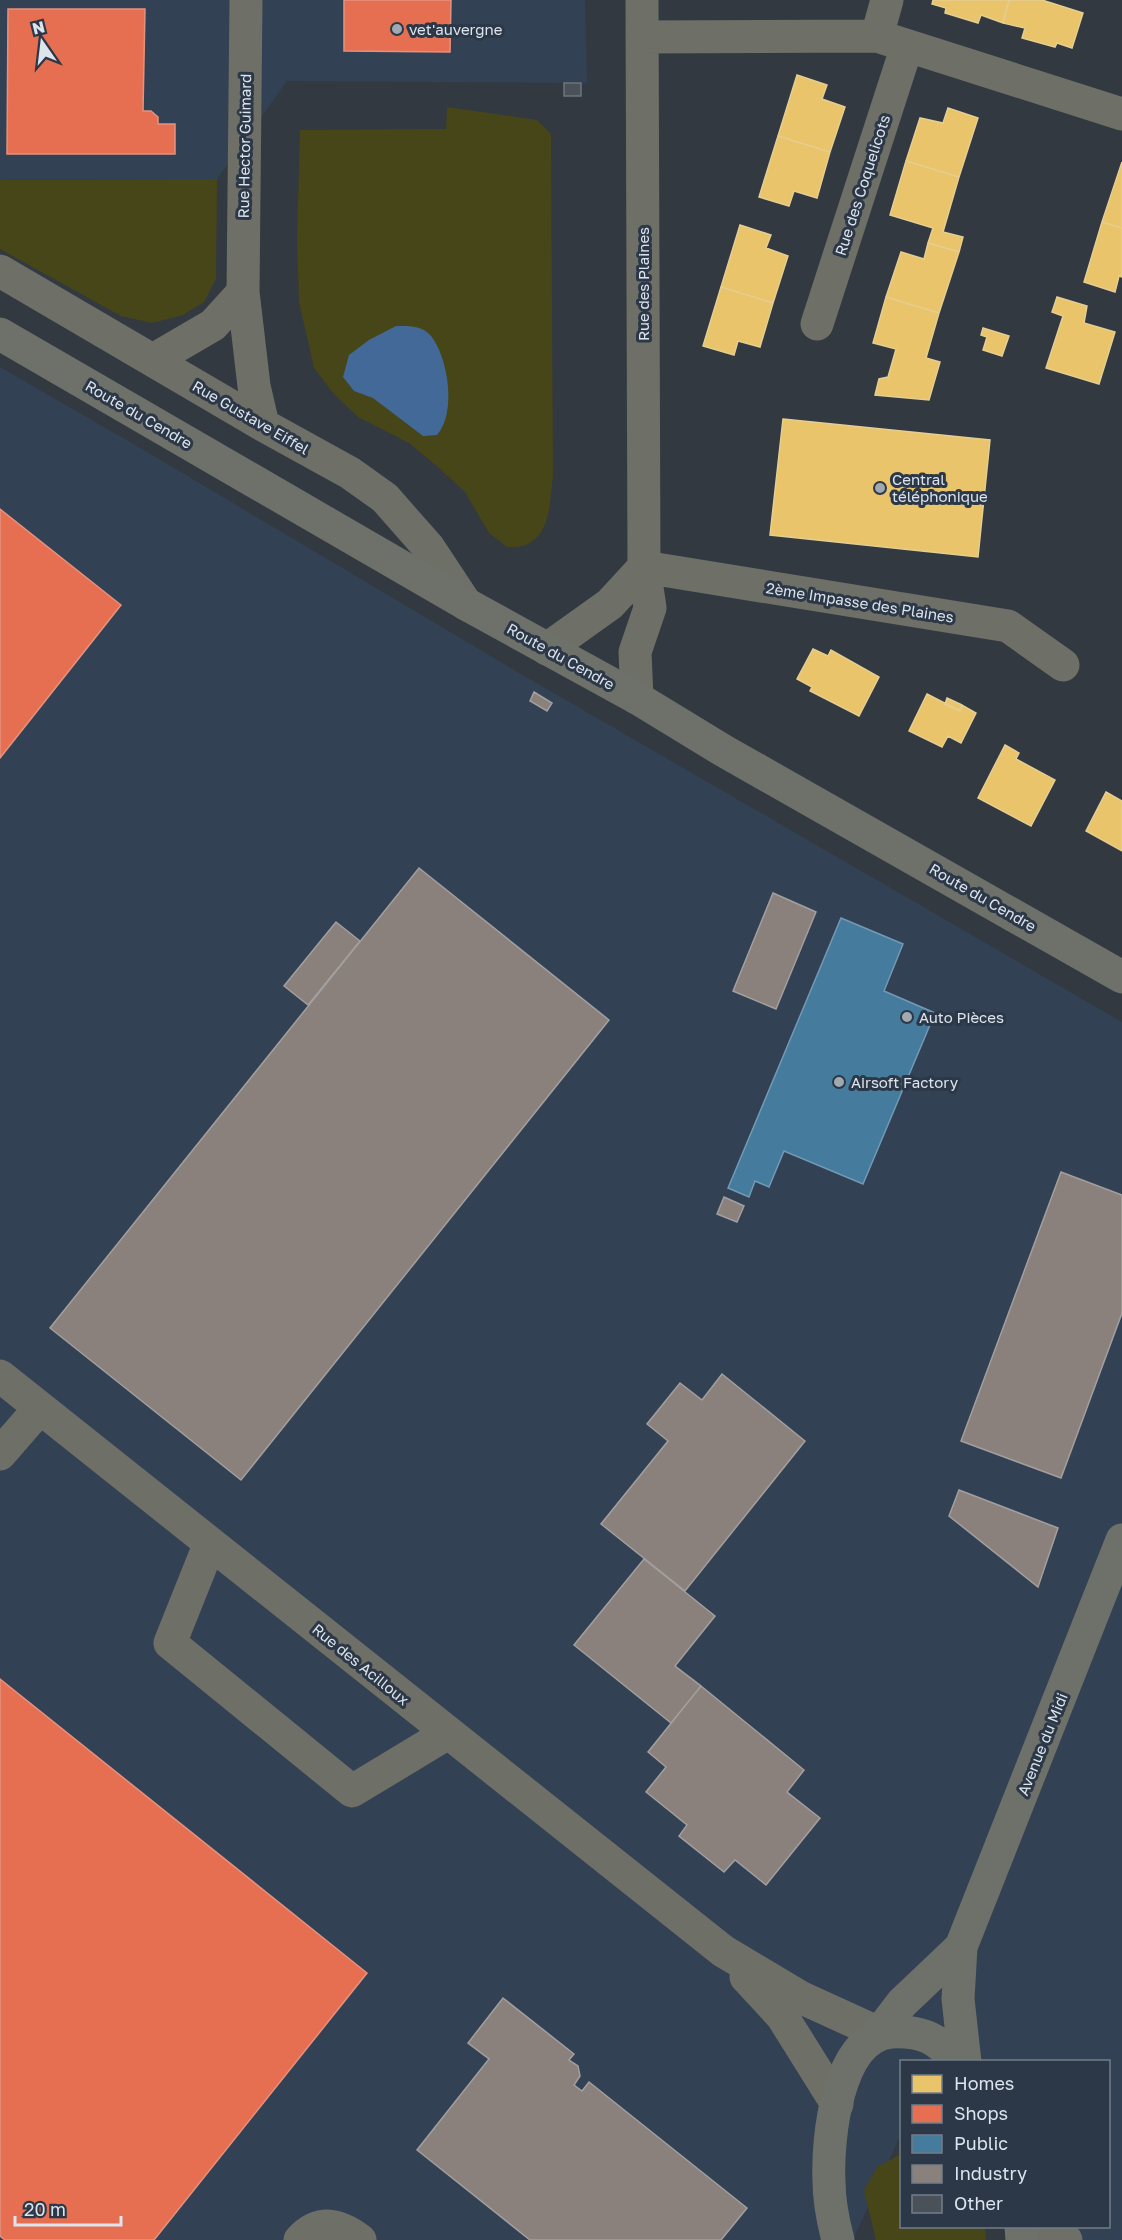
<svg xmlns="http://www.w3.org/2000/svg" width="1122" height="2240" font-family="'Golos Text',sans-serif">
<rect width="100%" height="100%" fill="#323941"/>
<path fill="#324153" d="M0,0H585L587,83L287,81L217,179L0,180Z
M0,367L154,456L514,670L1122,1022V2240H1045L1027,2227L1108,2226V2062H902L901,2134L853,2240H0Z"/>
<path fill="#474618" d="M447,107L537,120L551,134L553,476C550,499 551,535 526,545C521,547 513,547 507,547L489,533L465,492L438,467L409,443L358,417L333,393L314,368L299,302L297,239L300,130L446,129Z
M217,179L216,279L204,302L183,315L152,323L121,316L0,249V180Z
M901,2154L902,2226L985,2227L986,2240H876L864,2191L877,2167Z"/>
<path fill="#436998" d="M396,326C408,326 422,325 431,336C448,357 457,413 437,435L423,436L373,398L354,391L343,377L349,355L369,340Z"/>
<path fill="#e9c46a" stroke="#e5ce91" stroke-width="1.5" d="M933,0H1009L1003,23L981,15L978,23L945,13L946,8L932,4Z
M1009,0H1042L1083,13L1072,48L1057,43L1055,47L1022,38L1025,28L1003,23Z
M797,75L827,85L822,99L845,107L830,152L778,136Z
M948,108L978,118L959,177L906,161L920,118L943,123Z
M778,136L830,152L817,198L794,191L789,206L759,197Z
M906,161L959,177L943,232L963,237L959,252L928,243L933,228L890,215Z
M1122,162V228L1102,222Z
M1102,222L1122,228V277L1119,276L1115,292L1084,282Z
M740,225L771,235L766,248L788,256L773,303L721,287Z
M928,243L959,252L939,313L886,297L901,252L924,259Z
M721,287L773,303L760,347L738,341L734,355L703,346Z
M886,297L939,313L926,358L940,362L929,400L875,395L879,379L888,377L896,349L873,343Z
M1057,297L1087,306L1084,323L1115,332L1099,384L1046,368L1063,316L1052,312Z
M983,328L1009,336L1002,356L983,350L987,337L981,335Z
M783,419L990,440L978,557L770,535Z
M813,649L828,656L831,650L879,677L859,716L810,691L812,687L797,679Z
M927,694L960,711L962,705L976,713L961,743L948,736L942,747L909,731Z
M947,698L962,705L960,711L945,704Z
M1005,745L1019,753L1016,759L1055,780L1031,826L978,798Z
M1106,792L1122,801V851L1086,831Z"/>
<path fill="#e76f51" stroke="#e49280" stroke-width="1.5" d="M344,0H451L450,52L344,51Z
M8,9H145L143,111H151L158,117V124H175V154H7Z
M0,509L121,605L0,758Z
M0,1679L367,1973L154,2240H5L0,2236Z"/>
<path fill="#457b9d" stroke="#729ab5" stroke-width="1.5" d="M841,918L903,944L884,991L935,1013L863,1184L784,1151L769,1187L755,1181L749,1197L728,1188Z"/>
<path fill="#8a817c" stroke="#a39f9e" stroke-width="1.5" d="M534,692L552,703L547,711L530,701Z
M419,868L609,1020L241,1480L50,1328Z
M773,893L816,912L776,1009L733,991Z
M336,922L360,941L308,1005L284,986Z
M1061,1172L1122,1195V1313L1061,1478L961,1441Z
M724,1197L744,1206L737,1222L717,1214Z
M722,1374L805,1441L685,1591L601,1524L668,1441L647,1424L680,1383L702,1400Z
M959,1490L1058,1528L1038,1587L949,1516Z
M644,1559L715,1616L675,1666L701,1686L671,1723L574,1645Z
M701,1686L804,1770L787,1792L820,1818L766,1885L735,1860L724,1872L679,1836L687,1825L646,1792L666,1767L648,1752Z
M503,1998L574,2054L569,2060L578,2066L580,2076L574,2085L582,2091L589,2082L747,2208L721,2240H530L417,2150L489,2059L468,2043Z"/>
<path fill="#4b5158" stroke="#6e747c" stroke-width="1.5" d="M564,83H581V96H564Z"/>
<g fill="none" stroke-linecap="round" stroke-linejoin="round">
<path stroke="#6e6f67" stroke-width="33" d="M246,0L243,292L254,386L263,425
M877,36L887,0
M642,37L877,36L1122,114
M0,271L263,425L350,473L385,498L429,548L466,604
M817,324L907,46
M153,360L213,325L243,292
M644,567L1008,626L1063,665
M547,649L610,604L644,567
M637,698L635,652L650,608L644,567L642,0
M0,1376L723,1951L800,1997L879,2033
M0,1454L40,1408
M210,1543L170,1643L352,1791L448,1733
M746,1977L782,2016L837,2104
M1046,2226L1066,2240
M300,2240C319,2219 339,2224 360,2240"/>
<path stroke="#6e706a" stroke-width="33" d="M0,334L466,604L637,698L724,751L1122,977
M879,2033L902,2003L961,1947
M965,2062L958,1999L961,1947L1122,1540
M1021,2226L1022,2240
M838,2240C833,2221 829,2201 829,2181C827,2139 837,2037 891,2032C905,2031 923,2033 935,2041C944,2047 952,2055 960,2062"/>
</g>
<g fill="#a0a8b1" stroke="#2c3847" stroke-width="2">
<circle cx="397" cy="29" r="6"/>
<circle cx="880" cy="488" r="6"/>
<circle cx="907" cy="1017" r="6"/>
<circle cx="839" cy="1082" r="6"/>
</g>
<g text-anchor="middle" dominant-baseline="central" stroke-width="6" stroke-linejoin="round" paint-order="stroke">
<g font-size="15" fill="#dce4ed" stroke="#2c3847" text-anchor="start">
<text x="409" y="29">vet'auvergne</text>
<text x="892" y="479">Central<tspan x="892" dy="17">téléphonique</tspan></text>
<text x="919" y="1017">Auto Pièces</text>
<text x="851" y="1082">Airsoft Factory</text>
</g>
<g font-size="15" fill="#dce4ed" stroke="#2c3847">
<text transform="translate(244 146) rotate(-89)">Rue Hector Guimard</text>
<text transform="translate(862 185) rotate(-72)">Rue des Coquelicots</text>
<text transform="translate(643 284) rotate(-90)">Rue des Plaines</text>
<text transform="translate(139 414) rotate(30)">Route du Cendre</text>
<text transform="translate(251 417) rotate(30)">Rue Gustave Eiffel</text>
<text transform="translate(860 602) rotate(9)">2ème Impasse des Plaines</text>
<text transform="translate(561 656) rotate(29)">Route du Cendre</text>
<text transform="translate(983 897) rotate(30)">Route du Cendre</text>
<text transform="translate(361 1664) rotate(39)">Rue des Acilloux</text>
<text transform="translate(1042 1744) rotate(-68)">Avenue du Midi</text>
</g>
</g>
<rect x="900" y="2060" width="210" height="168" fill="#2c3847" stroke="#727d89" stroke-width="1.5"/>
<rect x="912" y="2075" width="30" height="18" fill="#e9c46a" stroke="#727d89" stroke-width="1.5"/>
<text x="954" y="2090" font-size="18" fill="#dce4ed">Homes</text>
<rect x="912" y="2105" width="30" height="18" fill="#e76f51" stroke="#727d89" stroke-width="1.5"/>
<text x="954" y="2120" font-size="18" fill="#dce4ed">Shops</text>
<rect x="912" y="2135" width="30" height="18" fill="#457b9d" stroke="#727d89" stroke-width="1.5"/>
<text x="954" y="2150" font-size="18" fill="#dce4ed">Public</text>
<rect x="912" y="2165" width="30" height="18" fill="#8a817c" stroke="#727d89" stroke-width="1.5"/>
<text x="954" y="2180" font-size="18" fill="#dce4ed">Industry</text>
<rect x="912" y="2195" width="30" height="18" fill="#4b5158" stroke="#727d89" stroke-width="1.5"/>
<text x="954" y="2210" font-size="18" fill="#dce4ed">Other</text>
<g transform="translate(42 42) rotate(346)" stroke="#2c3847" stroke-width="4.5" paint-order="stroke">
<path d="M0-4.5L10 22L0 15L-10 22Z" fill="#dce4ed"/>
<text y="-9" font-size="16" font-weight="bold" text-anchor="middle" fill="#dce4ed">N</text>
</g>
<path d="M15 2216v9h106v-9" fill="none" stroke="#dce4ed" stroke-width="3"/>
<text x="24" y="2216" font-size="18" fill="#dce4ed" stroke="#2c3847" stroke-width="4.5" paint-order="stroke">20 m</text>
</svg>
